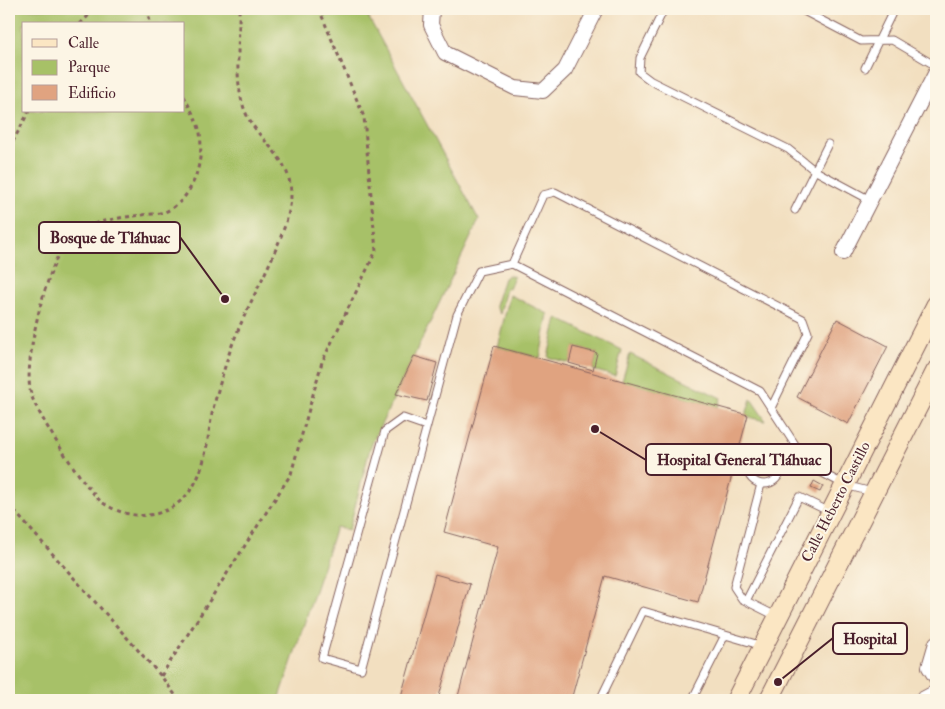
<svg xmlns="http://www.w3.org/2000/svg" width="945" height="709" font-family="'IM FELL Double Pica',serif">
<rect width="100%" height="100%" fill="#fcf5e5"/>
<filter id="ink" filterUnits="userSpaceOnUse"><feTurbulence type="fractalNoise" baseFrequency=".02" numOctaves="2"/><feDisplacementMap in="SourceGraphic" scale="10" xChannelSelector="R" yChannelSelector="G"/><feConvolveMatrix kernelMatrix="1 2 1 2 8 2 1 2 1" color-interpolation-filters="sRGB"/></filter>
<filter id="wash" filterUnits="userSpaceOnUse"><feTurbulence type="fractalNoise" baseFrequency=".0096" numOctaves="4" result="noise"/><feDisplacementMap in="SourceGraphic" scale="20" xChannelSelector="R" yChannelSelector="G"/><feGaussianBlur stdDeviation="1.12" result="paint"/><feColorMatrix in="noise" values="0 0 0 0 0 0 0 0 0 0 0 0 0 0 0 0 0 1.4 0 .05"/><feComposite in="paint" operator="in"/></filter>
<g filter="url(#wash)">
<rect width="100%" height="100%" fill="#f2dfc0"/>
<path fill="#a7c167" stroke="#787049" fill-rule="evenodd" d="M9,9H364L479,220L370,448L349,530L336,527L279,700H9ZM24,24H184V111H24Z
M509,275L514,277L509,289L506,288L500,314L495,306L504,278Z
M510,295L548,314L540,358L497,347Z
M557,318L622,350L615,376L593,370L597,353L574,347L569,363L548,357Z
M630,354L721,398L718,407L622,381Z
M751,399L766,421L747,417L746,415Z"/>
<g id="blocks">
<path fill="#e0a380" d="M837,319L888,346L848,424L797,397Z
M494,346L748,415L698,602L605,576L571,700H457L498,547L444,532Z
M573,347L597,353L593,370L569,363Z
M414,356L437,363L427,401L396,394Z
M814,481L823,486L820,492L811,488Z
M435,574L470,584L438,700H400Z"/>
</g>
</g>
<g filter="url(#ink)">
<use href="#blocks" fill-opacity="0" stroke="#85625f" stroke-width="1"/>
<g fill="none" stroke-linecap="round" stroke-linejoin="round">
<defs>
<path id="service" d="M664,9L640,58L639,72L651,81L788,149L814,170L870,200
M800,9L861,41L892,40L936,66
M865,68L894,9
M795,210L828,144
M512,264L543,195L555,192L803,319L808,333L771,408
M426,426L403,418L385,431L322,658L361,669L457,315L479,271L512,264L760,391L809,466L845,485L872,492
M747 467a17 17 0 1 1 34 0a17 17 0 1 1-34 0Z
M761,484L734,587L742,599L776,616
M746,601L799,497L830,512
M600,700L643,611L763,646
M692,700L725,635"/>
<path id="minor" d="M432,9L431,25L445,53L515,88L543,91L565,70L596,9
M843,253L936,72
M936,643L929,667L936,678
M921,700L936,692"/>
<path id="secondary" d="M736,700L936,305
M769,700L936,371"/>
</defs>
<use href="#service" stroke="#85625f" stroke-width="9"/>
<use href="#minor" stroke="#85625f" stroke-width="16"/>
<use href="#secondary" stroke="#85625f" stroke-width="21"/>
<path stroke="#85625f" stroke-width="3" stroke-dasharray="4 4" stroke-linecap="butt" d="M146,9L151,24
M80,24L95,9
M184,96C189,107 198,121 200,133C204,161 194,199 165,212C159,214 149,214 142,215C117,218 86,221 68,240C47,263 22,364 31,394C36,413 87,492 103,503C126,518 155,521 178,503C207,481 206,442 213,409C217,393 222,376 227,360C240,318 264,280 280,239C285,226 291,209 291,195C291,155 258,143 245,111C233,80 240,42 239,9
M9,149L29,111
M9,505L161,676L179,700
M161,676L291,474L322,362L376,251L364,117L319,9"/>
<use href="#service" stroke="#fff" stroke-width="7"/>
<use href="#minor" stroke="#fff" stroke-width="14"/>
<use href="#secondary" stroke="#fbe6c3" stroke-width="19"/>
</g>
</g>
<g text-anchor="middle" dominant-baseline="central" stroke-width="4" stroke-linejoin="round" paint-order="stroke">
<g font-size="15" fill="#4a1f2b" stroke="#fcf5e5">
<text transform="translate(836 502) rotate(-63)">Calle Heberto Castillo</text>
</g>
</g>
<path fill="none" stroke="#4a1f2b" stroke-width="2" d="M225 299L180 237M595 429L646 460M778 682L833 638"/>
<g fill="#4a1f2b" stroke="#fcf5e5" stroke-width="2">
<circle cx="225" cy="299" r="5"/>
<circle cx="595" cy="429" r="5"/>
<circle cx="778" cy="682" r="5"/>
</g>
<g fill="#fcf5e5" stroke="#4a1f2b" stroke-width="2">
<rect x="39" y="222" width="141" height="31" rx="5"/>
<rect x="646" y="444" width="185" height="31" rx="5"/>
<rect x="833" y="623" width="74" height="31" rx="5"/>
</g>
<g font-size="16" text-anchor="middle" font-weight="bold" fill="#4a1f2b">
<text x="110" y="243">Bosque de Tláhuac</text>
<text x="739" y="465">Hospital General Tláhuac</text>
<text x="870" y="644">Hospital</text>
</g>
<rect width="945" height="709" fill="none" stroke="#fcf5e5" stroke-width="30"/>
<rect x="22" y="22" width="162" height="90" fill="#fcf5e5" stroke="#b59f9b"/>
<rect x="32" y="39" width="25" height="8" fill="#fbe6c3" stroke="#b59f9b"/>
<text x="68" y="48" font-size="15" fill="#4a1f2b">Calle</text>
<rect x="32" y="60" width="25" height="15" fill="#a7c167" stroke="#b59f9b"/>
<text x="68" y="72" font-size="15" fill="#4a1f2b">Parque</text>
<rect x="32" y="85" width="25" height="15" fill="#e0a380" stroke="#b59f9b"/>
<text x="68" y="98" font-size="15" fill="#4a1f2b">Edificio</text>
</svg>
